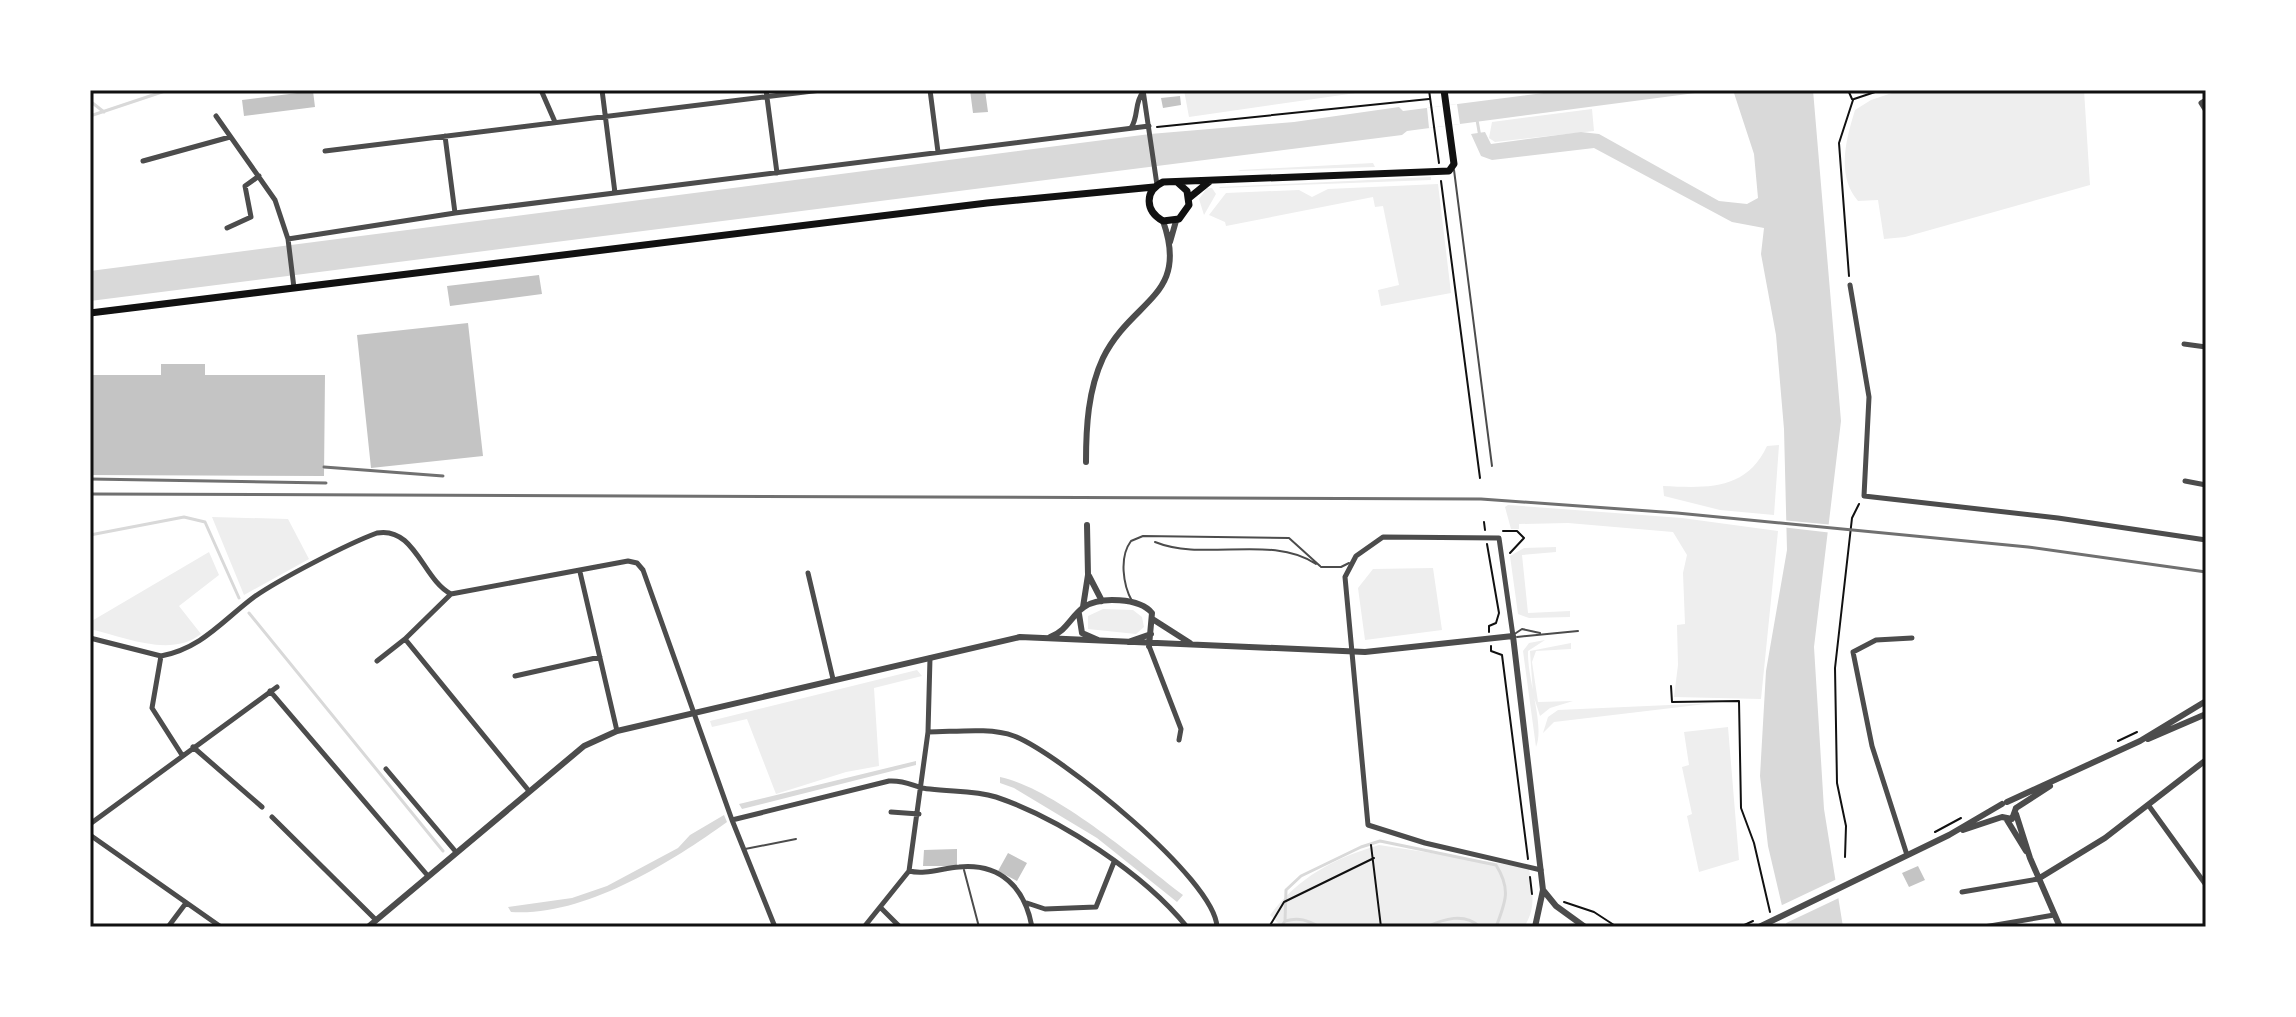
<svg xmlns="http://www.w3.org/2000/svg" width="2296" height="1017" font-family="'Fira Sans Condensed',sans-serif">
<rect width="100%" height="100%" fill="#fff"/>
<path fill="#eee" d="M1184,90H1377L1189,117Z
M1901,90H2084L2090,185L1905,237L1884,239L1878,200L1858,201C1836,176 1846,139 1855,110L1871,100Z
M1592,109L1594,131L1495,142L1489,138L1492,122Z
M1373,163L1375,167L1238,171L1240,170Z
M1431,177V180L1219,188L1220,187Z
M1438,184L1451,293L1381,306L1378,290L1399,285L1383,206L1375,207L1373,197L1226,226L1225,222L1209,215L1226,193L1299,190L1312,197L1328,189Z
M1207,188H1212L1216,194L1204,215L1199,199Z
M1779,445L1774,515L1720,510L1664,496L1663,486C1706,488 1746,491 1767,446Z
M1508,505L1682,518L1778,531L1761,699L1674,697L1678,665L1677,625L1685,624L1683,573L1687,555L1673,532L1568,523L1519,524V529H1511L1505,507Z
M212,517L288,519L309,559L244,595Z
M1556,547V552L1522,555L1528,613L1570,611V617L1529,618L1518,614L1510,556L1524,548Z
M209,552L219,575L179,606L201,634C170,658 125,637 90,629V622Z
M1433,568L1442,630L1365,640L1358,588L1373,569Z
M1103,609L1133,610L1142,617L1144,627L1136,634L1088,629V616Z
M1545,640L1528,651C1527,679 1545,726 1536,747L1523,651L1529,643Z
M1571,643V649L1536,651L1532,662L1538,702L1573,701L1550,708L1540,716L1533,694L1530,651Z
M917,670L922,676L874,688L879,766L846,772L776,794L747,719L712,727L710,721Z
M1714,703L1554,722L1543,733L1548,717L1558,710Z
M1728,727L1739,860L1699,872L1687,816L1692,814L1682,767L1689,765L1684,732Z
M1379,845L1529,868C1532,891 1537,907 1524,927H1282L1270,915C1300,876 1333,859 1379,845Z"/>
<path fill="#d9d9d9" d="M1567,90H1718L1407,131L1402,135L90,301V271L1150,134L1294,122L1399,107L1403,111Z
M1733,90H1813L1841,421L1814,647L1824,809L1843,927H1787L1768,846L1760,776L1766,671L1787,550L1784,429L1776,335L1761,254L1764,228L1732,222L1594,148L1492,160L1481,156L1471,134L1485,132L1491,144L1581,132L1599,134L1719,201L1747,204L1758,198L1754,154Z
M916,761V765L742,809L739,804Z
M1000,777C1054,788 1139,861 1183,895L1177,902L1097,838L1014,788L1000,783Z
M724,815L727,822C670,863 584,917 511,912L508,907L572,898L607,886L678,848L690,835Z"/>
<path fill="#fff" d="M1457,104L1460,124L1429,128L1427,108Z
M1781,520L1834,525L1833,533L1781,527Z
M1837,879L1841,897L1782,925L1778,907Z"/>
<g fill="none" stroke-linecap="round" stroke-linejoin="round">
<path stroke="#d9d9d9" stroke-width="3" d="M101,90H112
M90,101L104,112
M90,116L168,90
M1477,120L1480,137
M90,535L184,517L205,522L239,598
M249,613L443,851
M1285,921L1286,890L1301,876L1361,847L1380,841L1496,865C1511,889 1506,901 1496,927
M1281,927L1285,921C1299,917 1307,920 1320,927
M1426,927C1444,919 1464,912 1480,927"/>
</g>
<path fill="#c4c4c4" d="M970,90H985L988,112L973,113Z
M313,91L315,107L244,116L242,100Z
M1180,96L1181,105L1163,108L1161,98Z
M539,275L542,294L450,306L447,286Z
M468,323L483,456L371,468L357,335Z
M161,364H205V375H325L324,476L90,475V375H161Z
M957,849V866H923L924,850Z
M1008,853L1027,863L1017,881L998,871Z
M1918,866L1925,880L1909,887L1902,873Z"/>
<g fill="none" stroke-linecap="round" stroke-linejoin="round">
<path stroke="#111" stroke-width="2" d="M1429,90L1439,163
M1848,90L1852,99
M1854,99L1881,90
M1157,127L1429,99
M1441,181L1480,478
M1849,276L1839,143L1853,100
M1484,522L1485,530
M1503,531H1517L1524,538L1510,553
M1487,544L1499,613L1496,623L1489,626V632
M1491,646V651L1502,655L1528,859
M1671,686L1672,702L1739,701L1741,808L1754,843L1770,912
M2118,741L2137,732
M1935,832L1961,818
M1371,845L1381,927
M1845,857L1846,826L1837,783L1835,668L1852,518L1859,504
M1530,877L1532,894
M1564,902L1594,912L1617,927
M1269,927L1284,902L1374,858
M1740,927L1753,921"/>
<path stroke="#4c4c4c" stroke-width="2" d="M1454,170L1492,466
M1155,542C1204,562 1272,534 1316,564
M1321,567H1341L1349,563
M1132,601C1123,585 1119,557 1131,541L1143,536L1289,538L1320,566
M1513,635L1522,629L1540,633
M1517,637L1578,631
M745,849L796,839
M964,870L979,927"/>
<path stroke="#4c4c4c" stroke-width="5" d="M541,90L555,122
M602,90L615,193
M766,90L777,173
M930,90L938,152
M1143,90L1157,185
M2206,100L2201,103L2206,111
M216,116L275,200L288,239L294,288
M1131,128C1139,116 1134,103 1143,92
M445,136L455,213
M325,151L821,90
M143,161L230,137
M227,228L251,217L245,186L259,176
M288,239L455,213L1149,126
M1850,285L1869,397L1864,496L2058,518L2206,540
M2184,344L2206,347
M2185,481L2206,485
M580,572L617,731
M808,573L833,679
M451,594L628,561L637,563L643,570L732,820L775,927
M451,594L405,639L529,791
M1513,636L1499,538L1383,537L1356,556L1345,577L1368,825L1425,843L1541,870
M90,638L161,656L152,708L182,755
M1149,646L1181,729L1179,740
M161,656C202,648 222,621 254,597C280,579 347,544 377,533C415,526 423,580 451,594
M377,661L405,639
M515,676L600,657
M270,691L428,876
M928,732C954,732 990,727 1014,736C1060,754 1215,879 1217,927
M193,747L262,807
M386,769L456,852
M2149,806L2206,885
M891,812L919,814
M272,817L376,920
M732,820L889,781C909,780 914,788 930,789C953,792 974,790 996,797C1061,819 1144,874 1187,927
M90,824L277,687
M90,835L221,927
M1907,855L1872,746L1853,652L1876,640L1912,638
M909,871C925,875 943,868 959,867C1001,863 1025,888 1032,927
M1962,892L2038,879
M1027,903L1045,909L1096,907L1114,862
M881,908L900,927
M168,927L186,903
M864,927L909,871L928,732L930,658
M1555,927L1581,926
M1984,927L2054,915"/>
<path stroke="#4c4c4c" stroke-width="6" d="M1170,242L1176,221
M1086,462C1086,427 1088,390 1103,358C1132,299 1190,297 1163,221
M1089,576L1102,601
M1083,607L1088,575L1087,525
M1079,614L1082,633L1098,640
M1154,620L1190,643
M1050,637C1067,631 1071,616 1084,607C1100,596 1140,598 1152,613L1149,646
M1128,642L1151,634
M2148,739L2206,714
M2007,802L2140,741L2206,701
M2016,808L2050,786
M2016,814L2030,858L2060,927
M2007,820L2026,851
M1963,830L2002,817L2012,819L2016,808
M2038,879L2105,838L2206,760
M1543,890L1556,906L1585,927
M368,927L584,746L617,731L1020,637L1365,652L1513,636L1543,890L1535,927
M1759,927L1949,835L2002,804"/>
<path stroke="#111" stroke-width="7" d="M1177,182L1187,191L1189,205L1179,219L1163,221C1145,211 1144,191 1163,182L1449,171L1454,164L1444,90
M1189,198L1210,181
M90,313L987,203L1154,187"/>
<path stroke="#707070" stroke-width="3" d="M324,467L443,476
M90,479L326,483
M90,494L1481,499L1677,513L2028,547L2206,572"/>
</g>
<rect width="2296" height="1017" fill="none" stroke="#ffffff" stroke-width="184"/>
<rect x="92" y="92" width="2112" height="833" fill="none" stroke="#111" stroke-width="3"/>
</svg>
